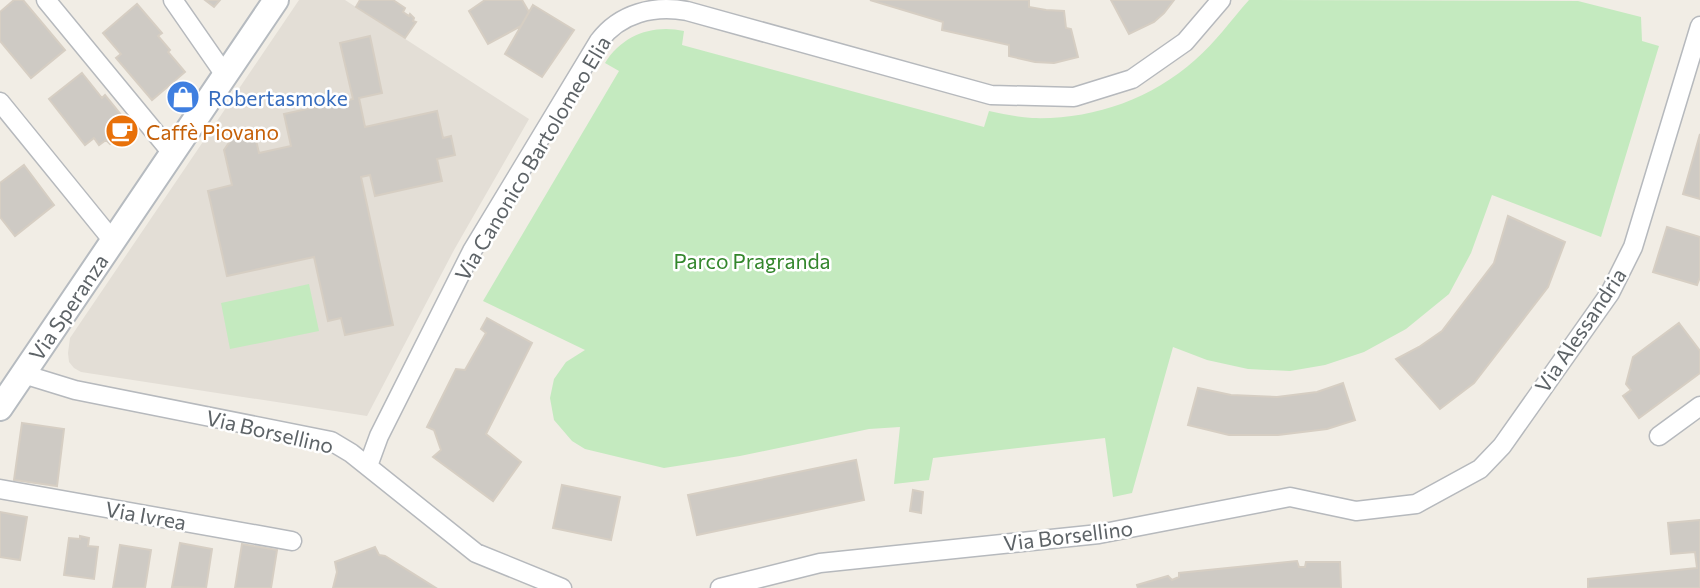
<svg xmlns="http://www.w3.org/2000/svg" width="1700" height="588" font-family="Commissioner,sans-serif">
<rect width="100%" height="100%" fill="#f1ede5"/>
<path fill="#e3ded6" d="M299,0H345L529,119L454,250L367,416L81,372L74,368L69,362L68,353L70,338Z"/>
<path fill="#c4eabf" d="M1249,0L1578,1L1641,17L1642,41L1659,46L1601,237L1492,195L1471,253L1449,294L1406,329L1364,352L1325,365L1290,371L1248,369L1207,360L1173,347L1132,493L1113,497L1105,438L933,458L929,480L894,484L900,427L869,429L740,456L664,468L585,449L572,441L554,420L550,398L554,379L566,362L585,350L483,301L619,71L605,63C622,35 653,24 684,31L682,45L984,127L989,111C1003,114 1018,117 1032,118C1091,120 1150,100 1195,60C1215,43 1231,20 1249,0Z
M309,284L319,331L230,349L221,303Z"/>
<path fill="#cecac4" stroke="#d6cec3" stroke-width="2" d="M14,0H23L65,50L31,78L0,41V12Z
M205,0H220L214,7Z
M360,0H393L405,8L403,12L409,16L410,14L414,18L413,21L416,22L405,38L356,7Z
M485,0H522L529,12L521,26L488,44L469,11Z
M870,0H1029V7L1046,10L1064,11L1066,28L1071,29L1078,57L1054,63L1035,62L1009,56V45L942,30L943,22Z
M1111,0H1174L1164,13L1154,22L1129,34Z
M137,4L162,33L158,36L170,50L168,52L185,72L152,100L116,58L121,54L103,33Z
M533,5L574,30L542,77L505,54Z
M370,36L382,93L359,98L365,127L437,111L443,138L451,136L455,155L437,159L442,181L375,196L370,175L361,177L393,325L345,335L341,318L328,321L314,257L227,276L208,191L232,185L224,150L233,137L246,133L256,140L259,153L291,146L284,114L353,99L340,43Z
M82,73L102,98L105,95L131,127L110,144L106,140L99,145L94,138L85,145L49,99Z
M1700,134V199L1683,194Z
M24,165L54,205L15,236L0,217V183Z
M1508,216L1565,242L1548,287L1474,383L1440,409L1396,359L1419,347L1442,331L1494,263Z
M1667,227L1700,237V277L1697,285L1653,272Z
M487,318L532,343L486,434L521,462L493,501L433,457L441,450L434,430L427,427L456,369L465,370L486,333L481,329Z
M1679,323L1700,351V373L1639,418L1623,396L1631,390L1626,384L1633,357Z
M1343,383L1355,420L1327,429L1278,435H1229L1188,425L1198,388L1231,395L1277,397L1317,392Z
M22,423L64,429L57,486L14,480Z
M856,460L864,500L697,535L688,495Z
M562,485L620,497L611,540L553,528Z
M913,490L923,492L921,513L910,511Z
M0,512L27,517L20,560L0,557Z
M1700,520V588H1588V579L1697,568L1695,552L1671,554L1668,523Z
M80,536L89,538L88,546L98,547L94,579L64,575L69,538L80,539Z
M180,543L212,549L206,588L172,587Z
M242,544L277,550L271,588H235Z
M120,545L151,550L145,588H113Z
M375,547L379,555L385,556L436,588H333L337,572L335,562Z
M1297,561L1299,567H1305L1306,562H1340L1341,588H1138L1137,585L1168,576L1172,580L1179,577V573Z"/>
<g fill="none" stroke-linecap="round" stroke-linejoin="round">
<defs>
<path id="street" d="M46,0L172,153
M173,0L225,75
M0,102L113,241
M23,374L75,390L331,441L351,453L476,553L562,588
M1659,436L1700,406
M368,466L379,436L472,251L599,41C620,13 654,5 687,11L991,95L1074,97L1132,79L1185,42L1221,0
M0,489L292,541
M720,588L820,563L1099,534L1290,497L1356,511L1416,504L1480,469L1502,446L1610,293L1633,247L1700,26"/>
<path id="secondary" d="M0,408L276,0"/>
</defs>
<use href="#street" stroke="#b6b9bd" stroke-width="21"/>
<use href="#secondary" stroke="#b6bbc0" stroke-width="28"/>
<use href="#street" stroke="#fff" stroke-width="18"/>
<use href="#secondary" stroke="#fff" stroke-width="24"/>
</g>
<defs>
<symbol id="shop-disc" viewBox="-11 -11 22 22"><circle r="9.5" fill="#3f7fe0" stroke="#fff"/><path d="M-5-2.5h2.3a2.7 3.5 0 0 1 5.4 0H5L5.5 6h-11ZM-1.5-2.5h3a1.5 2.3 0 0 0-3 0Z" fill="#fff"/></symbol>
<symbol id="cafe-disc" viewBox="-11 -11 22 22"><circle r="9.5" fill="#e8710a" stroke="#fff"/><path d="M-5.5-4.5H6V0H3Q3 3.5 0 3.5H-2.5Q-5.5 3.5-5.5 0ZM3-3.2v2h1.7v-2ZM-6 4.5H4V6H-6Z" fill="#fff"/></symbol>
</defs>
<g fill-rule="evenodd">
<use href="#shop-disc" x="164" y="78" width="38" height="38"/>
<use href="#cafe-disc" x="103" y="112" width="38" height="38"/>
</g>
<g text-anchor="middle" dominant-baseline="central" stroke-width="5" stroke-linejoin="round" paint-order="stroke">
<g font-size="21" fill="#366cbe" stroke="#fff" text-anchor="start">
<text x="208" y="97">Robertasmoke</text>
</g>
<g font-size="21" fill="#c56008" stroke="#fff" text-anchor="start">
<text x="146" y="131">Caffè Piovano</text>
</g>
<g font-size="21" fill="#5d6367" stroke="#fff">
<text transform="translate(532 158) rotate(-59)">Via Canonico Bartolomeo Elia</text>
<text transform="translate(68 307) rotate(-56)">Via Speranza</text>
<text transform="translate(1580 330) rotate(-56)">Via Alessandria</text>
<text transform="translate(270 431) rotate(13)">Via Borsellino</text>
<text transform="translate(146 515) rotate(10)">Via Ivrea</text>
<text transform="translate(1068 535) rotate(-7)">Via Borsellino</text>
</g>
<g font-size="21" fill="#33862c" stroke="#fff">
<text x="752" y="260">Parco Pragranda</text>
</g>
</g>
</svg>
